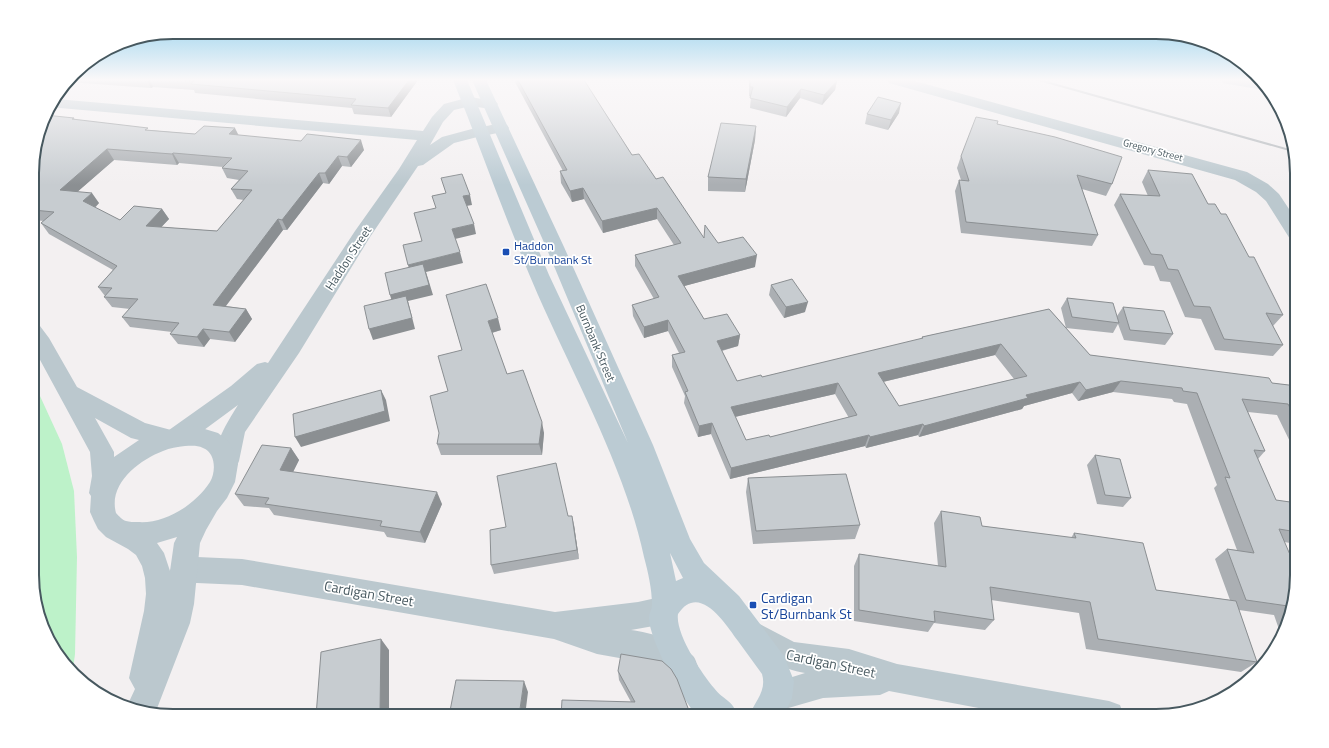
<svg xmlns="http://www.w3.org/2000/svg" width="1329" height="748" font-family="'Titillium Web',sans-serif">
<rect width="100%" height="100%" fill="#f3f0f1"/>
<path fill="#bdf2c9" d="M33,385L40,396L62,444L74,491L77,557L75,654L73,669L56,653L33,593Z"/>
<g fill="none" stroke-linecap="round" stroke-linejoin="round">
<path fill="#bbc8ce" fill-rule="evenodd" d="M887,80H911L1247,172L1268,184L1279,194L1297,221V241L1290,239L1266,201L1256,192L1235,180L889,83Z
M1221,80L1258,81L1268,89L1264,90L1228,84L1223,83Z
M470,97L475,99L478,102L475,105L454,110L443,122L430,145L442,137L483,126L489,128L491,131L489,134L454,143L423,165L418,166L370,237L299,353L245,432L239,461L236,468L227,471L218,468C209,450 228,421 238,405L185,444L177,447L169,444L165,437L169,430L231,386L257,364L265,362L268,363L355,231L399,169L417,140L49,107L56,99L423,131L432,117L444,104Z
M197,557L242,559L555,612L638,602L665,596L675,600L679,610L675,620L665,624L631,630C651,633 677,639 692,655C695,657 696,662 698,666L693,676L683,681L673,676L663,669L653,664L597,654L554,639L242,585L197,583L184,584L174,580L170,571L174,562L184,558Z
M756,622L794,642L849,649L897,664L1109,701L1120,705L1124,716H1020L889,691L880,695L823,698L778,711L767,707L763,696L767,685L805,673C791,671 753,657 745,645C744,642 743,639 742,636L746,626Z"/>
<path fill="#bbc8ce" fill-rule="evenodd" d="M470,97L495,101L498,104L495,107L490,109L465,105L462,102L465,99Z
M501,123L507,125L509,128L507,131L483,136L477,134L475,131L477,128Z
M33,324L40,326L49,338L77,387L145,423L171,430L195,426L218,433L228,441L236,455L238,464L235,482L227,498L217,511L206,530L200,543L194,604L190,623L156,711L128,704L135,689L129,678L144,611L146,594L145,578L142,566L136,555L128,549L106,537L98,529L94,521L90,512L91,496L89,493L92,476L90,452L33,347ZM95,418L131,438L139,440L114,457V452ZM185,446C191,446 197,445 203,448C216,453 216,472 210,482C195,505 165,524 138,522C134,522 129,522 126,521C122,520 119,516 116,513C108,484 139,460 163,451C170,448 177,447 185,446ZM177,537L174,543L170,571L164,553L157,543Z"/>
<path fill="#bbcbd3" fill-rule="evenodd" d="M453,80H467L549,275L628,443L546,247L472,80H486L564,247L653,445L690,539L704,563L739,596L784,656L794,681L792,698L783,716H749C755,701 767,691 762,674C754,663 746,652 738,641C725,623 699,582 678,614C675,633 702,674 714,688C724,701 732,699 738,716H698C683,702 649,639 649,618C649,613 652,609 652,605C652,589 648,572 644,557C625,468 575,379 538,295C507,224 482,151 453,80ZM670,553L683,578L676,581Z"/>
<path stroke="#b2b7bb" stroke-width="2" d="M1039,80L1293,151"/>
</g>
<path fill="#abafb3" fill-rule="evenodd" d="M70,80H418L391,117L354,114L352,108L195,93L194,90L153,87L151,88L68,82Z
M515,80H584L632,155L656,179L704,238L718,243L755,267L684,286L704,319L740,335L738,346L722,351L737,381L762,377L921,339L922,337L1049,309L1090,355L1272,383L1297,386V456L1277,415L1248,412L1265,451L1258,459L1276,500L1297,503V544L1284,542L1297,584L1281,635L1274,615L1239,610L1257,662L1241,672L1086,649L1079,613L991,600L994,620L985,630L934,623L928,632L854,621V566L859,554L938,566L934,523L941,511L982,526L1071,538L1074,533L1156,590L1230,600L1215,559L1227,549L1237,550L1214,488L1217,485L1187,404L1174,402L1172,399L1113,392L1078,401L1072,393L1024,406L1022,409L919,437L918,435L866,448L865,446L730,479L711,434L698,437L684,403L685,396L672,367V355L679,353L668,331L644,338L633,316L632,305L654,299L635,266V255L674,245L657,219L603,233L584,199L572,202L561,183L560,171H563L515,82ZM995,355L1014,379L899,406L883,382ZM835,394L849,418L770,437L746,440L735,417Z
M749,80H835L837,81L835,90L822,105L800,98L786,117L750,108L751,97L749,96Z
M899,113L888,130L865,124L867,114Z
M74,118L75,120L149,130L195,134L239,135L364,150L351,167L342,166L329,184L323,183L287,230H283L226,306L246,309L252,319L235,342L210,339L204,347L178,344L170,334L172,332L130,327L122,317L130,309L112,307L104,297L105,296L98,287L113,270L49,234L41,223L44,221L33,220V155ZM114,160L177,165L179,163L223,167L222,168L227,178L239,180L231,189L237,199L244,200L217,231L161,227L169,219L162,209L120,220L95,208L99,203L77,192Z
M997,124L1112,184L1106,196L1082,189L1098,235L1092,246L961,233L955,191L959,180H961L957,168L961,156Z
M756,126L755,140L745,192L708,191V177Z
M1148,170L1208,204L1249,257L1283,315L1273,326L1283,345L1273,356L1215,350L1201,319L1185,317L1170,282L1160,281L1154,266L1144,265L1114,205L1120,194L1148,196L1142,182Z
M771,285L805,312L784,318L769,295Z
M446,295L501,330L492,333L507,374L544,433L542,455H441L437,444L448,391L462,350Z
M1067,298L1117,316L1123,307L1173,334L1165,345L1124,340L1118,324L1113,333L1066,328L1061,308Z
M291,448L299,460L293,472L442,504L425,543L387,537L384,532L274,515L269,508L244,506L235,494Z
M1095,455L1131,498L1123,507L1097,504L1087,465Z
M748,478L860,525L855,539L753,544L746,492Z
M568,516L574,525L579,559L494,574L491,565Z
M618,671L691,716L631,702L619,680Z"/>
<path fill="#8b8f92" d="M147,80H150L153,87L151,88Z
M409,80H418L391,117L388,108Z
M837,81L835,90L822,105L824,95Z
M801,89L800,98L786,117L787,107Z
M901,103L899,113L888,130L891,120Z
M756,126L755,140L745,192L746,179Z
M235,128L240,138L229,134Z
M361,140L364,150L351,167L347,157Z
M107,149L114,160L68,200L60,190Z
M173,153L179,163L177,165L172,154Z
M338,156L342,166L329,184L325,173Z
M319,173L323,183L287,230L282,220Z
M583,188L584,199L572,202L570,191Z
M92,193L99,203L90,212L83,201Z
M470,195L472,205L466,206L463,196Z
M657,208V219L603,233L602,221Z
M162,209L169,219L153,236L146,226Z
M278,219L283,230L219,315L213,305Z
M474,224L476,234L455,239L452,229Z
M460,252L463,263L426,272L433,295L408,301L415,329L373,340L369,329L393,305L390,295L411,276L408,265Z
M757,255L755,267L677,288L678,276Z
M808,302L805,312L784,318L786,307Z
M246,309L252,319L235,342L229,332Z
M498,318L501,330L491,333L488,321Z
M668,320V331L644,338V327Z
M203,329L210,339L204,347L197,337Z
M740,335L738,346L716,352L717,341Z
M1001,344L995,355L874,384L878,373Z
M1121,381L1113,392L1078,401L1086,390Z
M1080,382L1072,393L1024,406L1022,409L919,437L924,426L1026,395Z
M838,383L835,394L730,418L731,407Z
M381,390L386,400L390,421L301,447L295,437Z
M542,422L544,433L542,455L539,444Z
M712,423L711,434L698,437L699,426Z
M923,424L918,435L866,448L870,437Z
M869,435L865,446L730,479L731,468Z
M291,448L299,460L288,482L280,470Z
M437,492L442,504L425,543L420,532Z
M572,516L574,525L579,559L577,550Z
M381,639L389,650V716H366Z
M524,681L528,692L525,716H519Z"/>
<path fill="#c7ccd0" stroke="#8b8f92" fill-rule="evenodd" d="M183,80H409L388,108L351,105L356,99L191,84L194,81Z
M518,80H584L632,155L639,154L656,179L663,177L704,238L705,225L718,243L743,237L757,255L678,276L704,319L727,314L740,335L717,341L737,381L761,375L762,377L923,338L922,337L1049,309L1090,355L1269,378L1272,383L1297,386V421L1288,404L1242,399L1265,451L1254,450L1276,500L1297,503V532L1279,529L1297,571V584L1289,610L1288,606L1246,600L1227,549L1254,553L1225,477L1230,478L1197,393L1183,391L1182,388L1121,381L1086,390L1080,382L1026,395L1028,398L924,426L923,424L870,437L869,435L731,468L712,423L699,426L685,392L688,391L672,355L685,352L668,320L644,327L632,305L659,297L635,255L681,243L657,208L602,221L583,188L570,191L560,171L567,170ZM1001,344L1027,376L899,406L878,373ZM838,383L857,415L770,437L769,435L746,440L731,407Z
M750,80H835L837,81L824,95L801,89L787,107L750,98L753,87H750Z
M878,97L901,103L891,120L867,114Z
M45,115L74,118L72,119L148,128L145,130L195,134L204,126L235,128L229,134L301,141L307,134L361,140L347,157L338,156L325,173H319L282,220L278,219L213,305L246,309L229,332L203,329L197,337L170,334L179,323L122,317L138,299L104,297L112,288L98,287L117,266L41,223L54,212L33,210V155ZM107,149L172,154L173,153L232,158L222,168L248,171L231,189L252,190L217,231L146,226L162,209L134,206L120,220L83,201L92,193L60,190Z
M976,117L998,121L997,124L1055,137L1122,157L1112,184L1077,175L1098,235L966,222L959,180L969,181L961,156Z
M721,123L756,126L746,179L708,177Z
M1148,170L1192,174L1208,204H1215L1221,214H1226L1249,257H1254L1283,315L1266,313L1283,345L1224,339L1210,307L1194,306L1178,270L1168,269L1162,255L1151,254L1120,194L1160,196Z
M462,174L470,195L463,196L474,224L452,229L460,252L408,265L403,245L422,241L414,213L436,208L432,196L446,193L441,178Z
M423,264L429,285L390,295L385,273Z
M792,279L808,302L786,307L771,285Z
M486,284L498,318L488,321L507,374L523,370L542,422L539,444H437L439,433L430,396L448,391L438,356L462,350L446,295Z
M406,296L412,318L369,329L364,306Z
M1067,298L1113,303L1119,323L1072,317Z
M1123,307L1164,311L1173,334L1130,330Z
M381,390L385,411L295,437L293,414Z
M262,445L291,448L280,470L437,492L420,532L380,526L382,521L265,504L269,498L235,494Z
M1095,455L1120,459L1131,498L1105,495Z
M556,463L568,516H572L577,550L491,565L490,530L506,527L497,476Z
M846,474L860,525L756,531L748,478Z
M941,511L980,517L982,526L1076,538L1074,533L1143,543L1156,590L1236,601L1257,662L1098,639L1090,602L990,587L994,620L934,611L935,622L859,610V554L946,567Z
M381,639L380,713L366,716H316L321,652Z
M621,654L662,661L671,669L677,679L691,716H561L562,700L635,702L618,671Z
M456,680L524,681L519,716H449Z"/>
<linearGradient id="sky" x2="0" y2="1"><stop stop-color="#82caeb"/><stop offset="0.43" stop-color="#faf8f9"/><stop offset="1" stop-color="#faf8f9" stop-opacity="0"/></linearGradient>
<rect width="1329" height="185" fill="url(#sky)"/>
<g fill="#1a4fb4" stroke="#fff" stroke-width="1.5">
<rect x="502" y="248" width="8" height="8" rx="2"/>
<rect x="749" y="601" width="8" height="8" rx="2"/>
</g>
<g text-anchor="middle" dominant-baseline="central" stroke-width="3.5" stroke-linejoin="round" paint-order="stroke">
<g font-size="10" fill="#47585f" stroke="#fff">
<text transform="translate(1153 150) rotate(15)">Gregory Street</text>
</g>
<g font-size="12" fill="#164399" stroke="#fff" text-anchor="start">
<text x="514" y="245">Haddon<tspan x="514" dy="14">St/Burnbank St</tspan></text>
</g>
<g font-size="12" fill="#47585f" stroke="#fff">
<text transform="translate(348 258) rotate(-57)">Haddon Street</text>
<text transform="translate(596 343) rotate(67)">Burnbank Street</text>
</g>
<g font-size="14" fill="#47585f" stroke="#fff">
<text transform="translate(369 593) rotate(10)">Cardigan Street</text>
<text transform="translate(831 663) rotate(12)">Cardigan Street</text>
</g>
<g font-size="14" fill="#164399" stroke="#fff" text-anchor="start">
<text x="761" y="597">Cardigan<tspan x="761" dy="16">St/Burnbank St</tspan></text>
</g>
</g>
<path d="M0 0H1329V748H0ZM173 39H1156A134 134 0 0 1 1290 173V575A134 134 0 0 1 1156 709H173A134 134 0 0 1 39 575V173A134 134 0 0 1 173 39Z" fill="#fff" fill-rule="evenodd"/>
<path fill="none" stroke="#47585f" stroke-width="2" d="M173 39H1156A134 134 0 0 1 1290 173V575A134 134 0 0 1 1156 709H173A134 134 0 0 1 39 575V173A134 134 0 0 1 173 39Z"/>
</svg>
